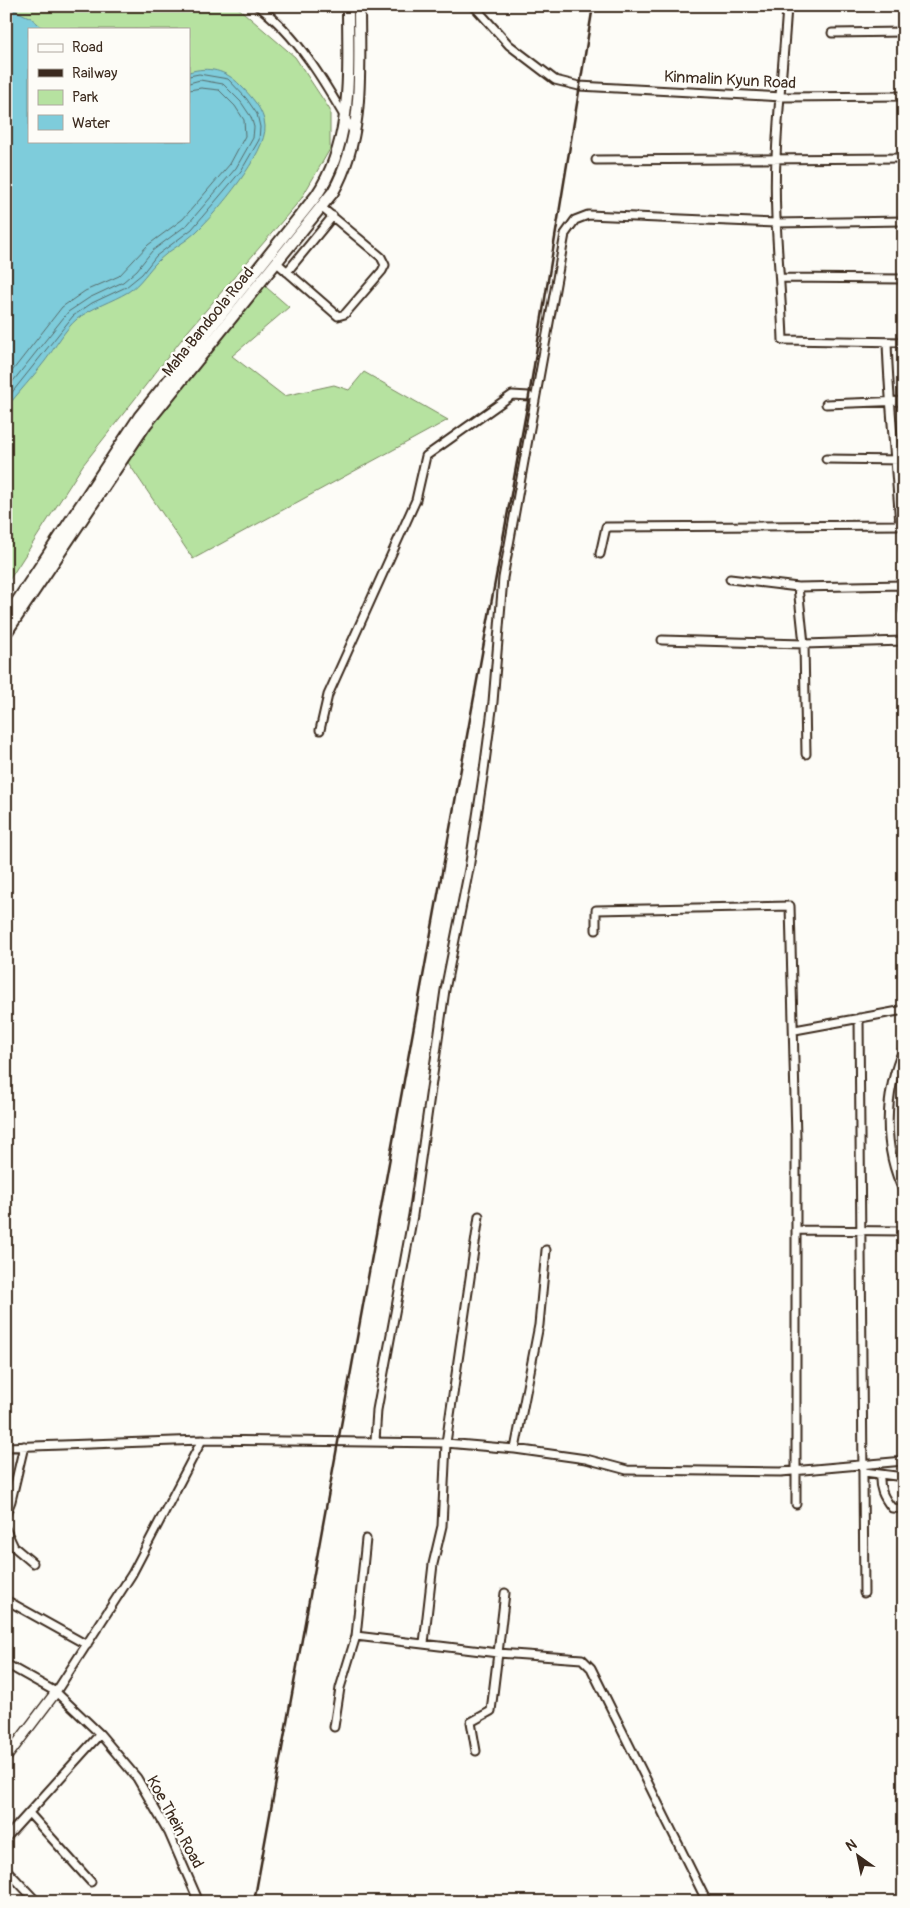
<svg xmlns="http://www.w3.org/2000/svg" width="910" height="1908" font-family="Pangolin,sans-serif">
<rect width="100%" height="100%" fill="#fdfcf7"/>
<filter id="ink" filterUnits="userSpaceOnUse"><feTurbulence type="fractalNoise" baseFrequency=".02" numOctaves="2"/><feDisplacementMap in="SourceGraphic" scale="10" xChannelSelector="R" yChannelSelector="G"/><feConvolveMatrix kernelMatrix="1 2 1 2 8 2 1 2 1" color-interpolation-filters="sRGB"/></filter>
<g filter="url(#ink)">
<path fill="#b6e2a0" stroke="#78865f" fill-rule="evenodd" d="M6,6H236L295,57L330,110V149L301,199L189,330L83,465L6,585ZM29,29H189V141H29Z
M259,281L289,307L232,356L284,396L334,385L349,390L364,372L448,420L193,559L123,455Z"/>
<path fill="#7eccdb" stroke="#638b8f" d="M6,6L31,18L44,29H29V141H189V72C208,66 226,70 240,85C251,96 264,110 265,126C267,153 216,213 196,232C185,243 170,249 159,260C148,270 141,284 128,292C111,302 93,307 77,319C65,329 55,348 45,361C33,377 19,392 6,408Z"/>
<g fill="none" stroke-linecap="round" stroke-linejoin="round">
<path stroke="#566b6a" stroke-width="1" d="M6,379L62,307L85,291L119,276L148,245L183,219L230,164L245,136L244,120L235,106L219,90L201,88L189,90
M6,390L68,312L89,298L123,282L137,270L152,251L188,224L236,168L253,138L254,127L251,117L241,102L223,84L200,80L189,83
M6,400L73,316L92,303L126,287L142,274L156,256L192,229L241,171L259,140L260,127L257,114L246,98L228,79L199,74L189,76"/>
<defs>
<path id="minor" d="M258,6C300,37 328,88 354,133
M474,6L509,45L555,80L579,86L782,97L904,96
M787,6C784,57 778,107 776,158C773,218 781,279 783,340L904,342
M832,33L904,32
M596,160L904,158
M276,262L338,316L345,314L382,271L385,265L381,257L321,207
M287,272L333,216
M781,278L904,279
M887,342C889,403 896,464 900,525
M826,404L904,401
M826,459L904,460
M600,554L606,527L904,525
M730,579L798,587L904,585
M901,585L904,611
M798,587L804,644L806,754
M662,640L804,644L904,641
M320,730L328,695L416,500L426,456L512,395L529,396
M596,930V910L790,906L796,1138V1504
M859,1018L864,1593
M795,1030L904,1010
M904,1048C884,1092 882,1148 904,1192
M796,1230L904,1231
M375,1441L377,1410L413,1215L445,990L469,869L484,770L493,702L503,578L565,234L575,220L588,215L776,223L904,221
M6,1447L202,1440L446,1443L515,1449L586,1459L627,1470L781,1472L904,1461
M515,1449L539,1325L546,1250
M864,1472L904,1477
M880,1474C879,1488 883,1497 892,1508L904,1509
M6,1514L11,1501L24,1446
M6,1530L14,1547L33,1563
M505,1593L498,1653L582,1659L591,1668L707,1902
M6,1600L87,1645
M356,1636L498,1653L491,1711L471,1722L476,1751
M424,1643L433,1564L442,1526L446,1443L479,1216
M6,1664L56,1692L100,1734L137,1778L169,1833L199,1902
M56,1692L132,1574L202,1440
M334,1727L340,1688L356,1636L366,1539
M29,1813L91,1882
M6,1838L100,1734
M6,1869L37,1902"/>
<path id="tertiary" d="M6,1758L56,1692"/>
<path id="secondary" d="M6,618L139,417L316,196C354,140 348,71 348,6
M6,633L146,424L333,192C365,136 359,68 359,6"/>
</defs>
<use href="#minor" stroke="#3b2a1e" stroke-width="11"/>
<use href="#tertiary" stroke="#3b2a1e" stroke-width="12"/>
<use href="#secondary" stroke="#3b2a1e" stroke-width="14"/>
<use href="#minor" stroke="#fdfcf7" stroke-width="7"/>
<use href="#tertiary" stroke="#fdfcf7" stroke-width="9"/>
<use href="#secondary" stroke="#fdfcf7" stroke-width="10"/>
<path stroke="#3b2a1e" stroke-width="2.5" d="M254,1902L529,396L593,6"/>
</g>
</g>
<g text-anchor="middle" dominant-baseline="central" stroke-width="4.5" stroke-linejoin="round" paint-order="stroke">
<g font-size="16" fill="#3b2a1e" stroke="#fdfcf7">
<text transform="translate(730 80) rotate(3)">Kinmalin Kyun Road</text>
<text transform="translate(208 322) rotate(-51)">Maha Bandoola Road</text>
<text transform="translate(175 1822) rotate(62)">Koe Thein Road</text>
</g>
</g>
<rect width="910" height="1908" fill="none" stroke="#fdfcf7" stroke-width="25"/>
<rect x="12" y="12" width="885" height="1883" fill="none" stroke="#3b2a1e" stroke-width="2" filter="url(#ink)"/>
<rect x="28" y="28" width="162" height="115" fill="#fdfcf7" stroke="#afa8a0"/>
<rect x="38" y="44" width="25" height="8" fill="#fdfcf7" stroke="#afa8a0"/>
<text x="72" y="52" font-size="15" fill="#3b2a1e">Road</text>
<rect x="38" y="69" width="25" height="8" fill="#3b2a1e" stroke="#afa8a0"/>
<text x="72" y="78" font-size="15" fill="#3b2a1e">Railway</text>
<rect x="38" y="90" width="25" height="15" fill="#b6e2a0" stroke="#afa8a0"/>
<text x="72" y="102" font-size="15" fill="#3b2a1e">Park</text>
<rect x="38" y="115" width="25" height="15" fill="#7eccdb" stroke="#afa8a0"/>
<text x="72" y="128" font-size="15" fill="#3b2a1e">Water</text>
<g transform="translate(858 1856) rotate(327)" stroke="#fdfcf7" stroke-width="4" paint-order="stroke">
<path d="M0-4L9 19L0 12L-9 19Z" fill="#3b2a1e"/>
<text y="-8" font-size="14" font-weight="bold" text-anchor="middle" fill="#3b2a1e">N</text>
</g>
</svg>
